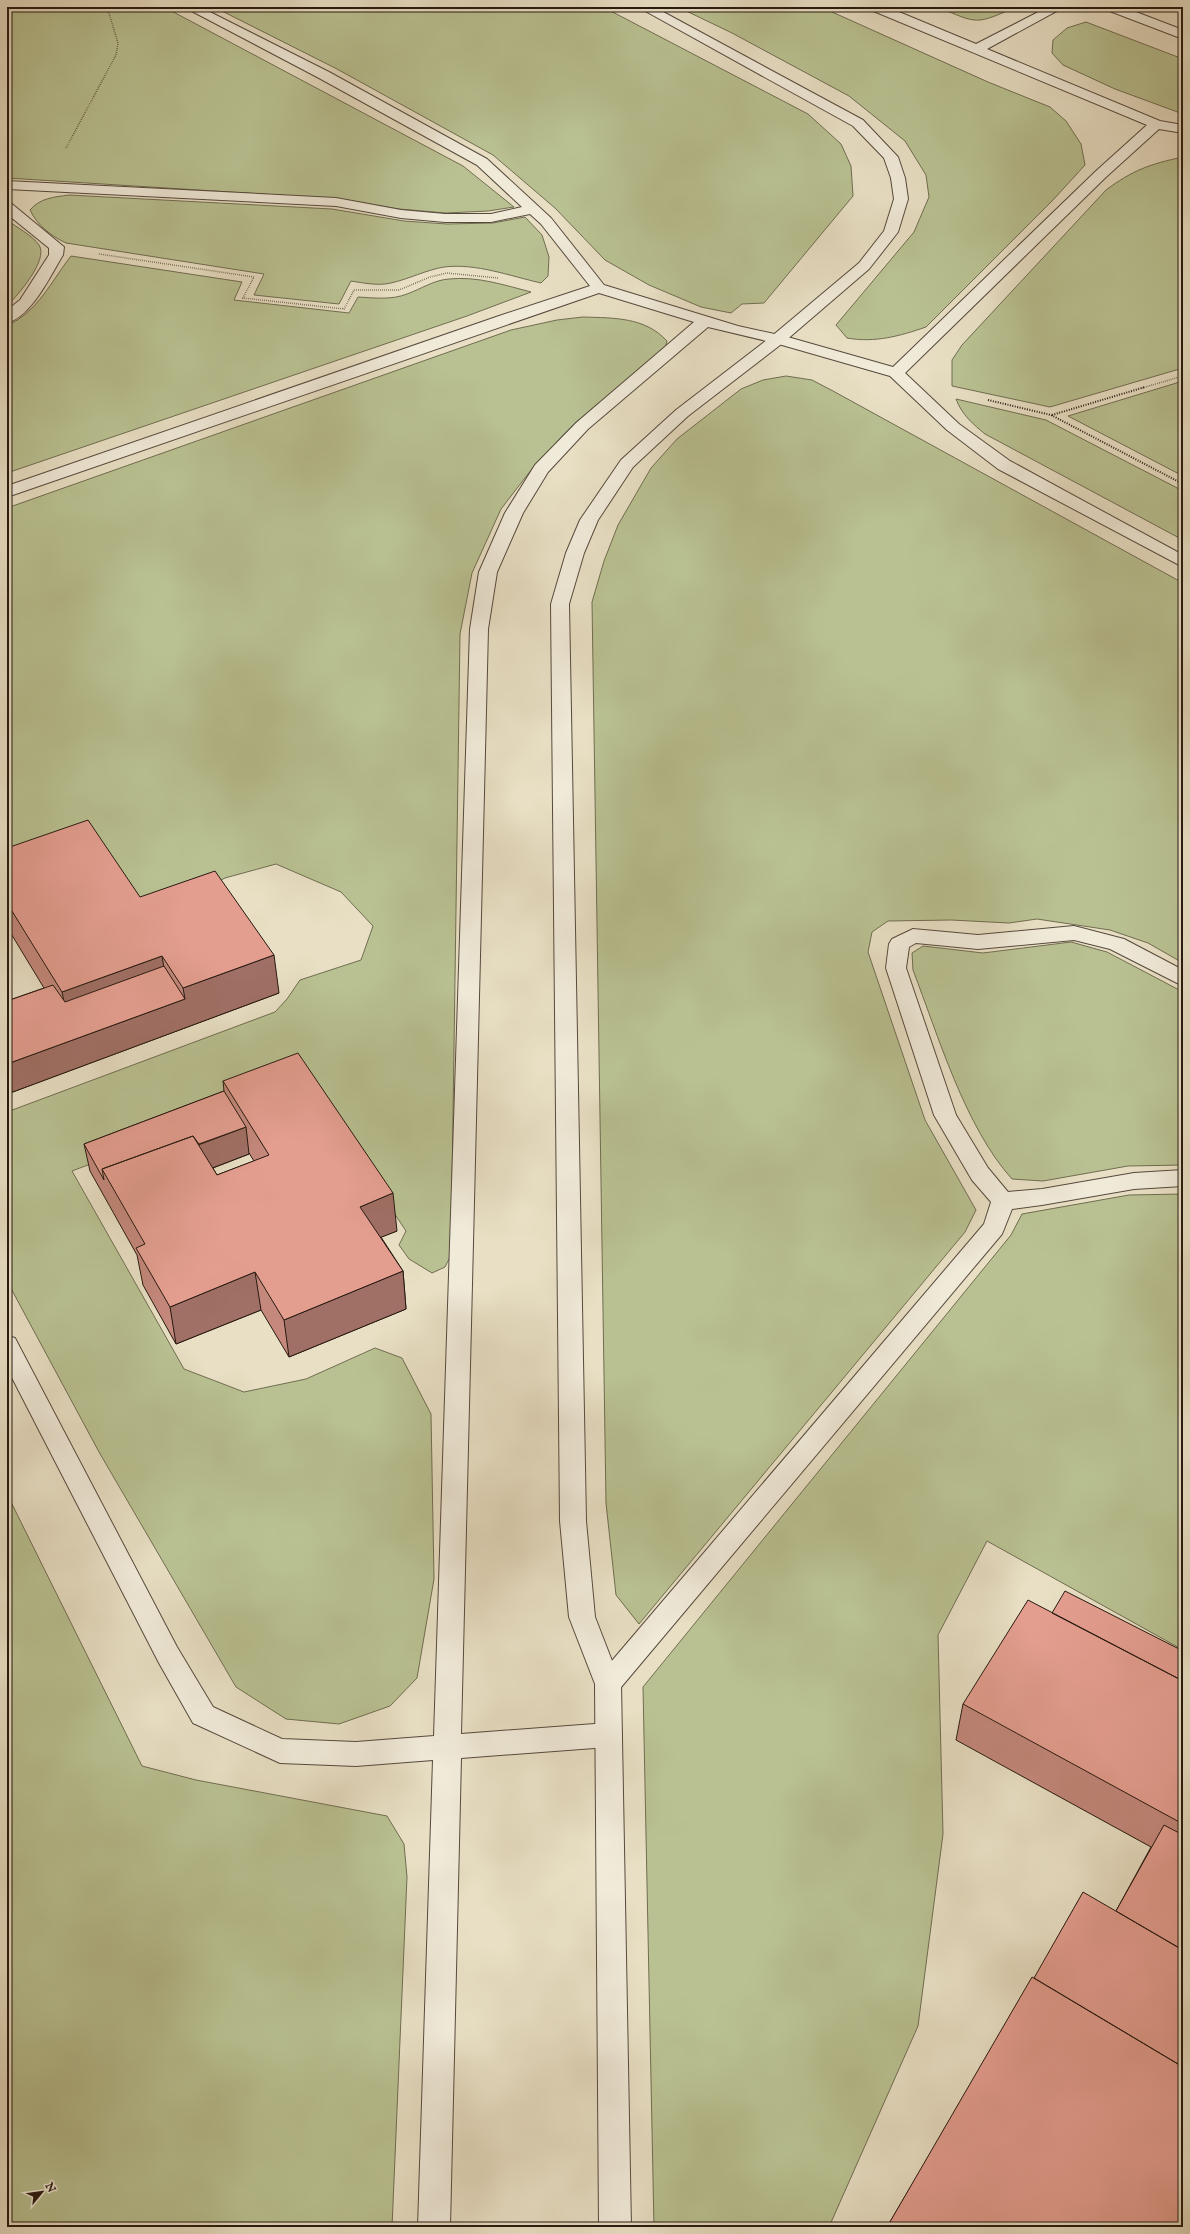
<svg xmlns="http://www.w3.org/2000/svg" width="1190" height="2234" font-family="'IM FELL English',serif">
<rect width="100%" height="100%" fill="#e8dfc4"/>
<filter id="stains"><feTurbulence type="fractalNoise" baseFrequency=".005" numOctaves="4"/><feColorMatrix values="0 0 0 0 .2 0 0 0 0 .09 0 0 0 0 .02 0 0 0 .5 -.17"/></filter>
<radialGradient id="worn" r=".72"><stop offset=".6" stop-color="#630" stop-opacity="0"/><stop offset="1" stop-color="#630" stop-opacity=".3"/></radialGradient>
<path fill="#b9c192" stroke="#706d51" d="M7,7H164L463,166L514,207L488,211L446,213L399,209L341,199L7,178Z
M214,7H603L808,114L841,144L851,166L853,196L764,303L742,304L731,313L701,307L649,285L605,260L555,208L493,155L337,69Z
M678,7H821L988,82L1050,107L1066,121L1081,144L1085,165L1053,200L926,327C900,336 875,343 847,338L836,325L914,232L929,197L926,175L905,141L849,96L732,33Z
M938,7H1016C975,25 978,24 938,7Z
M1086,22L1183,59V114L1115,89L1063,65L1052,53L1053,40L1067,28Z
M1183,157V368L1050,407L952,386V360L962,345L1106,190C1133,170 1150,164 1183,157Z
M69,195L332,209L404,221L447,224L493,223L525,217L542,235L549,257L548,276L541,283C510,276 476,263 444,267C426,270 409,279 391,283C378,286 364,283 351,281L339,304L254,295L264,274L66,243C51,236 37,225 30,210C40,198 54,197 69,195Z
M7,220C16,227 32,235 39,245C49,260 17,296 7,306Z
M71,256L242,282L234,300L349,313L358,297C374,298 392,300 407,294C421,289 434,280 449,279C477,276 504,285 531,292L467,316L7,473V326C39,310 50,283 71,256Z
M583,317C614,318 645,317 667,341L665,348L575,423L535,465L501,509L472,573L460,634L451,1255L445,1267L432,1273L409,1259L399,1245L406,1231L307,1082L72,1171L184,1369L244,1392L306,1379L375,1348L402,1358L431,1414L434,1579L417,1678L390,1706L339,1724L286,1719L236,1687L99,1452L7,1281V1112L275,1012L287,999L300,980L361,960L373,926L341,892L276,864L225,878L146,917L7,881V508L511,330L557,320Z
M786,376L812,380L833,391L1183,583V963L1148,943L1110,930L1037,919L1009,923L951,920L888,921L872,932L868,952L925,1120L976,1210L965,1232L639,1624L616,1595L606,1503L592,602L604,561L618,525L651,468L677,439L741,389L763,380Z
M1183,381V476L1068,416Z
M956,399L1046,420L1183,491V540L985,434C973,424 962,415 956,399Z
M1071,942L1107,952L1183,992V1165L1128,1166L1043,1181L1012,1179C965,1127 938,1035 913,970L912,953L923,946L983,953Z
M1183,1194V1650L987,1541L938,1635L943,1834L918,2026L829,2227H654L643,1687L1011,1235L1022,1214L1129,1195Z
M7,1494L142,1766L196,1780L387,1816L404,1844L407,1877L392,2227H7Z"/>
<g fill="none" stroke-linecap="round" stroke-linejoin="round">
<defs>
<path id="service" d="M184,7H200L329,72L487,159L551,218L604,285L738,326L784,336L893,367L1096,171L1147,125L871,10L870,7H887L976,44L1048,7H1064L987,49L1160,121L1183,125V133L1159,129L1106,177L905,373L959,424L1010,461L1183,555V567L998,469L947,430L890,376L775,343L708,327L588,429L548,472L523,513L497,572L488,629L461,1734L608,1723L618,1727L622,1735L618,1743L608,1747L461,1758L450,2227H418L433,1760L356,1766L280,1763L193,1723L159,1663L7,1368V1336L15,1338L177,1647L213,1707L282,1739L356,1742L434,1736L470,629L479,572L505,513L535,465L576,423L694,322L599,293L7,497V486L499,316L590,286L541,224L530,214L491,222H445L401,218L336,206L7,189V181L336,198L401,210L445,214H491L522,207L477,165L319,78Z
M7,203L12,204L64,247L63,255C50,276 32,316 7,323V310L20,300L49,255V248L7,214Z
M1074,926L1124,939L1183,970V986L1110,949L1074,940L978,949L916,943L909,947L906,968L956,1115L988,1168L1008,1192L1042,1189L1134,1173L1183,1170V1186L1134,1189L1042,1205L1012,1209L1002,1234L617,1692L608,1696L599,1692L595,1684L599,1676L984,1224L991,1202L972,1180L934,1115L886,968L889,944L892,939L913,929L978,935Z"/>
<path id="minor" d="M638,7H654L863,120L898,157L905,178L908,199L898,232L869,269L784,342L688,416L633,467L598,520L584,553L569,604L586,1521L595,1617L621,1684L631,2227H599L595,1684L569,1617L560,1521L551,604L566,553L580,520L621,460L676,410L772,336L859,263L884,231L894,199L891,178L884,158L853,126Z
M1106,7H1123L1183,30V39L1107,10Z"/>
</defs>
<use href="#service" stroke="#574a3d" stroke-width="2"/>
<use href="#minor" stroke="#574a3d" stroke-width="2"/>
<path stroke="#271910" stroke-width="1.5" stroke-dasharray="0.5 1.5" stroke-linecap="butt" d="M66,148L116,55L118,43L107,7
M99,254L254,277L243,298L344,309L354,290H399L430,277L447,273L498,278
M1142,388L1183,376"/>
<path stroke="#271910" stroke-width="2" stroke-dasharray="1 1.5" stroke-linecap="butt" d="M988,400L1051,415L1183,484
M1052,415L1145,387"/>
<use href="#service" fill="#f0ead9" fill-rule="evenodd"/>
<use href="#minor" fill="#f0ead9" fill-rule="evenodd"/>
</g>
<path fill="#c4887c" stroke="#271910" fill-rule="evenodd" d="M7,848L279,993L10,1093L7,1087V1001L44,988L7,927Z
M223,1081L397,1231L381,1237L403,1271L406,1309L289,1357L261,1310L176,1344L143,1285L137,1255L90,1171L84,1144L224,1091ZM249,1153L254,1161L217,1175L213,1168L249,1154Z
M1052,1613L1183,1651V2221L1180,2227H887L1034,1978L1116,1911L1151,1847L956,1740L963,1704Z"/>
<path fill="#a06f65" stroke="#271910" d="M274,955L279,993L10,1093L7,1078V1064L185,999L183,988Z
M162,956L168,993L70,1030L62,992Z
M246,1127L249,1154L199,1173L108,1179Z
M393,1193L397,1231L364,1244L360,1207Z
M403,1271L406,1309L289,1357L284,1320Z
M255,1272L261,1310L176,1344L170,1307Z
M1183,1941V1949L1167,1979L1175,1955Z
M1183,2215V2221L1180,2227H1177Z"/>
<path fill="#e49e90" stroke="#271910" d="M88,820L140,897L215,871L274,955L183,988L162,956L62,992L7,903V848Z
M164,966L185,999L7,1064V1001L53,985L65,1002Z
M298,1053L393,1193L360,1207L403,1271L284,1320L255,1272L170,1307L136,1248L145,1244L102,1169L193,1136L217,1175L269,1155L223,1081Z
M224,1091L246,1127L199,1144L193,1136L102,1169L104,1180L84,1144Z
M1065,1591L1183,1651V1681L1052,1613Z
M1028,1600L1183,1681V1824L963,1704Z
M1164,1825L1183,1835V1941L1179,1948L1116,1911Z
M1083,1892L1183,1950V2067L1034,1978Z
M1032,1977L1183,2067V2215L1177,2227H887Z"/>
<rect width="1190" height="2234" fill="none" stroke="#e8dfc4" stroke-width="24"/>
<rect x="8" y="8" width="1174" height="2218" fill="none" stroke="#271910" stroke-width="2"/>
<rect x="12" y="12" width="1166" height="2210" fill="none" stroke="#271910"/>
<g transform="translate(42 2192) rotate(61)" stroke="#f0ead9" stroke-width="3" paint-order="stroke">
<path d="M0-3L7 15L0 10L-7 15Z" fill="#271910"/>
<text y="-6" font-size="11" font-weight="bold" text-anchor="middle" fill="#271910">N</text>
</g>
<rect width="100%" height="100%" filter="url(#stains)"/>
<rect width="100%" height="100%" fill="url(#worn)"/>
</svg>
